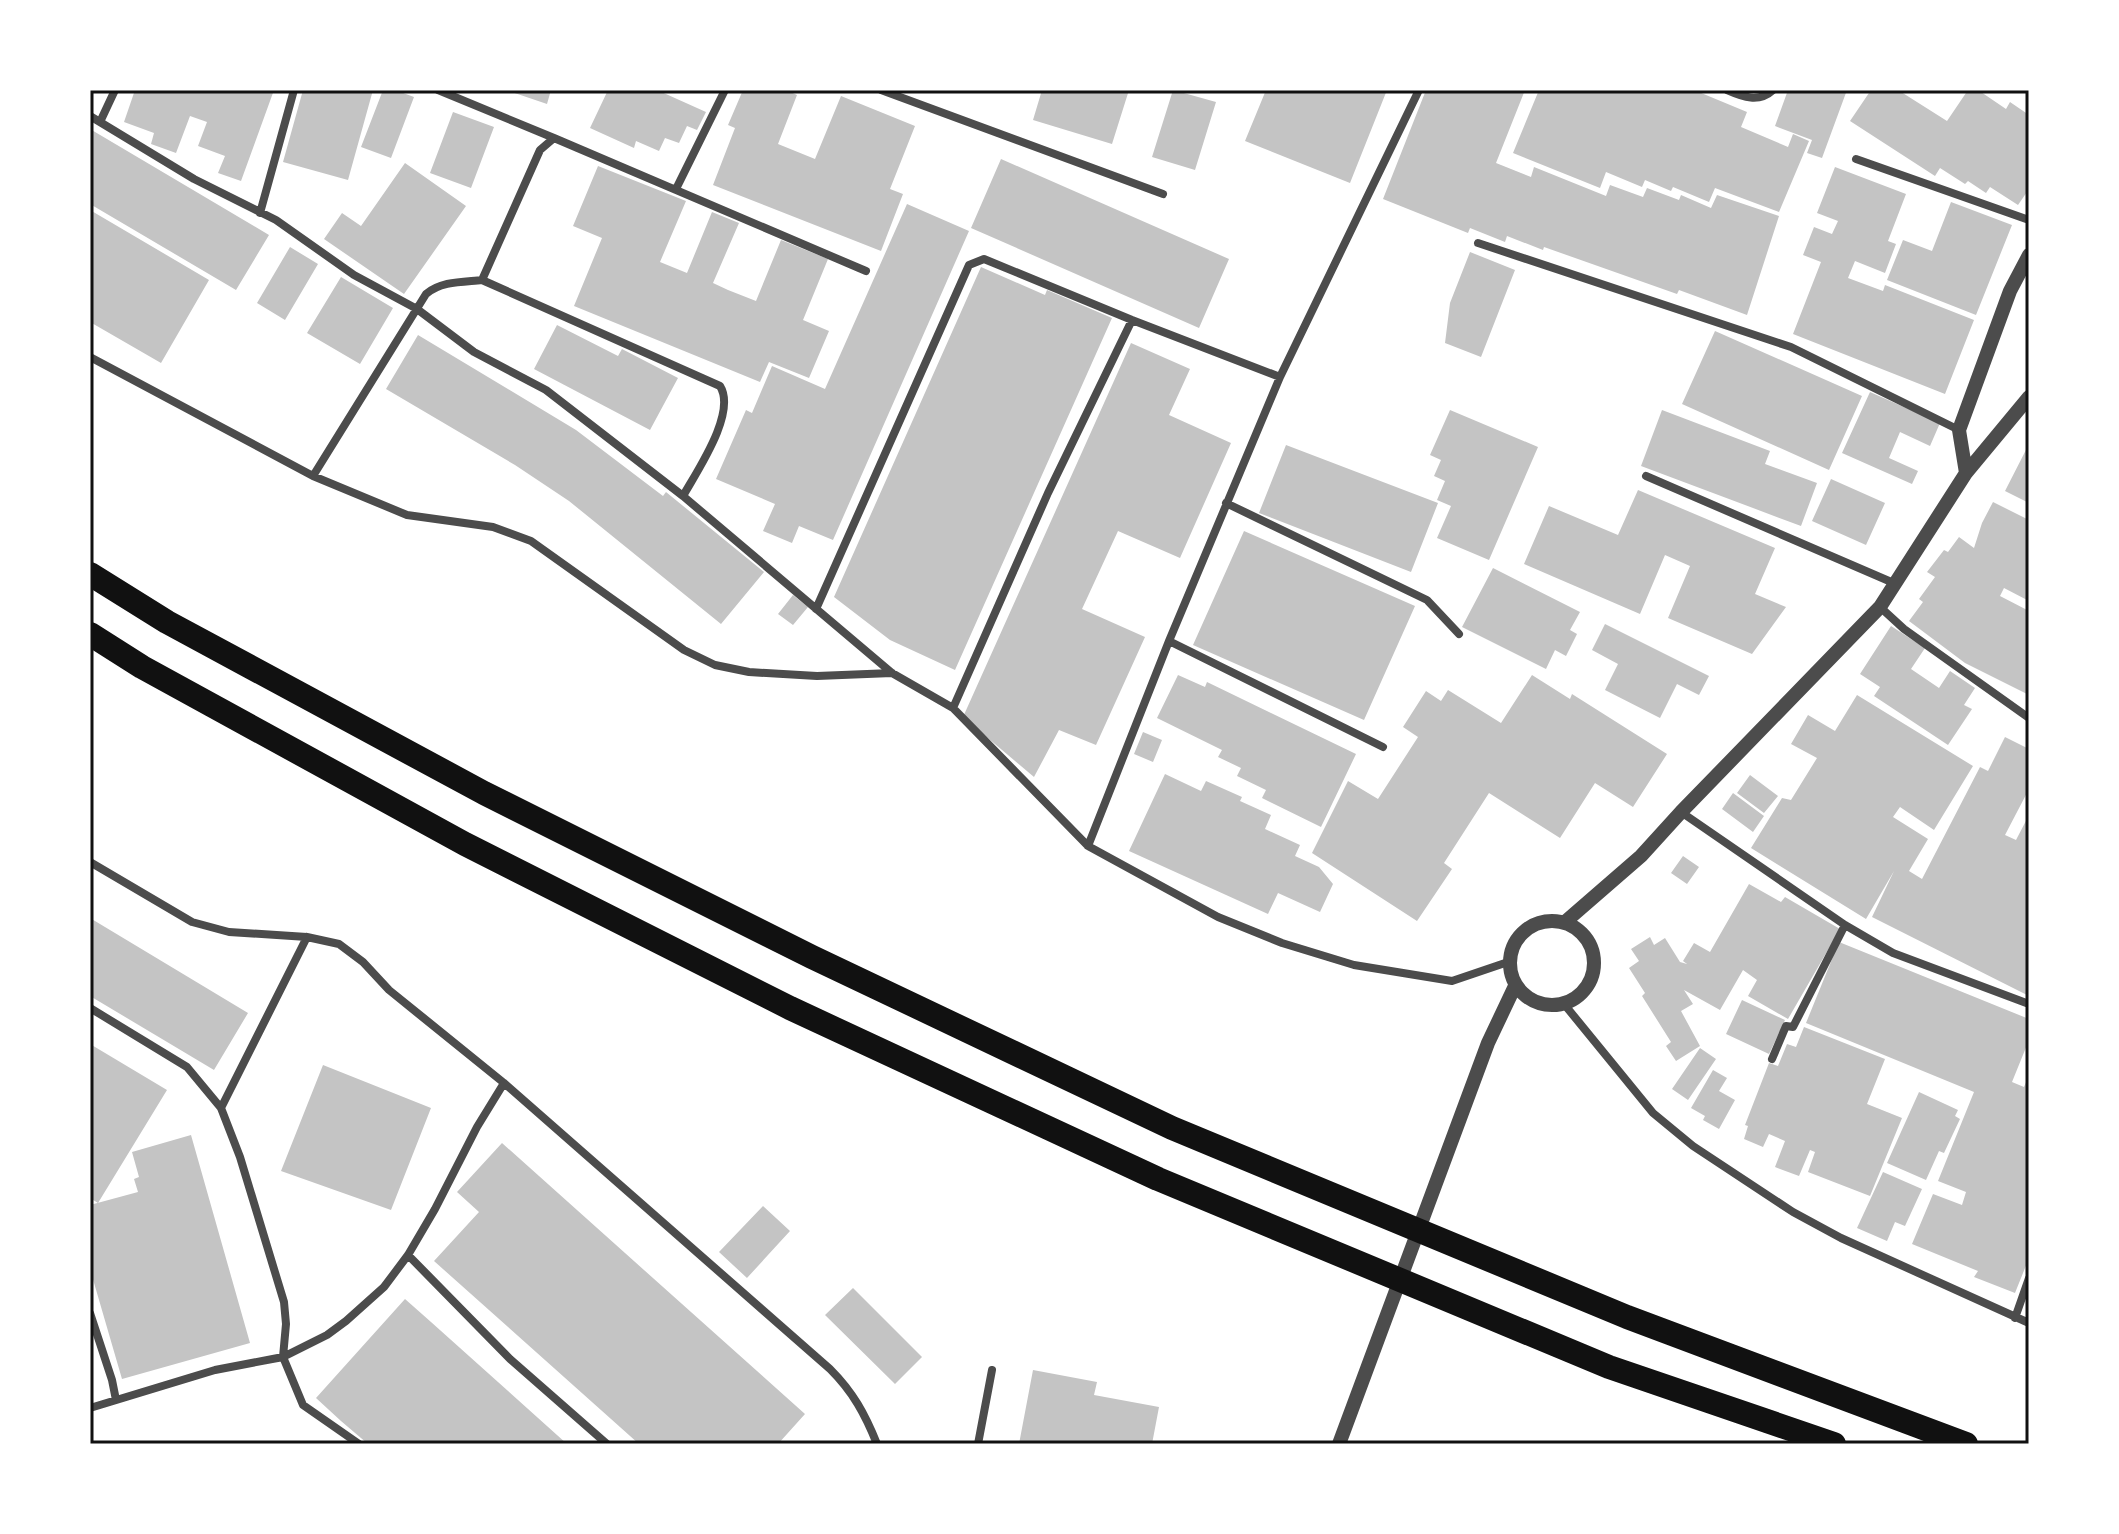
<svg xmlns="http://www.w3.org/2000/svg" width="2119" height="1534" font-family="Cabin,sans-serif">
<rect width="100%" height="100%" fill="#fff"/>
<path fill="#c4c4c4" d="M135,90H274L241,181L218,173L225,156L198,146L207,122L190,116L176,153L151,144L154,133L124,122Z
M303,90H373L348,180L283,162Z
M383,90H395L414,97L391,158L361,147Z
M506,90H551L547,104Z
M608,90H657L706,112L697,130L687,126L679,143L665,138L659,151L636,141L634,148L590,128Z
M743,90H786L797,95L778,144L815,159L841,96L915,126L890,189L903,194L881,251L713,185L735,128L728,125Z
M1042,90H1129L1112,144L1033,120Z
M1173,90L1216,102L1195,170L1152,157Z
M1266,90H1387L1350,183L1245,141Z
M1426,90H1525L1496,163L1531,177L1534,167L1606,196L1610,185L1643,197L1647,188L1679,200L1681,195L1711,208L1717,195L1779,216L1747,315L1679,290L1677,294L1544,247L1543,250L1507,236L1505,242L1470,228L1468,233L1383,199Z
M1539,90H1694L1747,112L1741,127L1788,147L1793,134L1809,141L1779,212L1715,188L1709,202L1673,187L1671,191L1645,180L1642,187L1606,172L1600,188L1513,153Z
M1788,90H1847L1822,158L1807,153L1812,140L1775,126Z
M1871,90H1898L1947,121L1968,90H1978L2006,109L2010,102L2029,115V189L2018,205L1990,187L1986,193L1968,181L1965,184L1940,168L1935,176L1850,121Z
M453,112L494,127L471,188L430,173Z
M90,129L269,235L236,290L90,204Z
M1001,159L1229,259L1199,328L971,228Z
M405,163L466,206L404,294L324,239L342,213L361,226Z
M598,166L686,201L660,262L687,273L712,212L739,223L713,283L728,290L756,301L781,240L828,259L803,320L829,331L809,378L769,362L760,382L574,306L602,238L573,226Z
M1835,167L1906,194L1888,241L1896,244L1885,273L1855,261L1848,278L1883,291L1885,285L1974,320L1945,394L1793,334L1821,262L1803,255L1814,227L1832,234L1838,221L1817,213Z
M1951,202L2012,225L1976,315L1887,280L1903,240L1932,251Z
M907,204L969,231L833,540L799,526L792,543L763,531L775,504L716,479L746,410L752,413L772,366L825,389Z
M90,210L209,280L161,363L90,322Z
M290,247L318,264L285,320L257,303Z
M1470,252L1515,270L1481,357L1445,343L1450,303Z
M981,267L1045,295L1047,290L1112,318L955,670L890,640L834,597Z
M341,277L393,308L360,364L307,333Z
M557,325L618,356L622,349L678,378L650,430L534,369Z
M1715,331L1862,396L1829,470L1682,404Z
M418,335L576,430L663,496L666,492L764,572L721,624L569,501L515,465L386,389Z
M1131,343L1190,369L1169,415L1231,443L1180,558L1118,531L1082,609L1145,637L1096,745L1059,730L1034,777L963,717Z
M1870,392L1940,423L1930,446L1900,432L1889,458L1918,471L1912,484L1842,453Z
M1450,410L1538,447L1489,560L1437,538L1451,506L1437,500L1445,481L1434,476L1441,460L1430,455Z
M1662,410L1770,451L1765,464L1817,483L1801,526L1641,466Z
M2029,444V503L2005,491Z
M1286,445L1438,503L1411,572L1259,513Z
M1831,479L1885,503L1866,545L1812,521Z
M1638,490L1775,548L1755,594L1786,607L1752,654L1668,618L1690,566L1665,555L1640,614L1524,564L1549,506L1618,535Z
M1993,502L2029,520L2026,547L2029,540V601L2004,588L2000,596L2029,611V695L1965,663L1909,621L1923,602L1919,599L1935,577L1927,572L1944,550L1948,552L1959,537L1974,548L1982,523Z
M1244,531L1415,606L1364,720L1193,645Z
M1493,568L1580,612L1570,630L1577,634L1566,656L1555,650L1546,669L1462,627Z
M793,595L808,607L793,625L778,614Z
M1605,624L1709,676L1699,695L1677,684L1660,718L1605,690L1618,664L1592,650Z
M1891,626L1925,648L1911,669L1939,688L1950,671L1975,688L1964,705L1972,709L1948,745L1874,696L1880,687L1860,674Z
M1178,675L1205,687L1207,682L1356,754L1321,827L1262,798L1266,790L1237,776L1241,768L1218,757L1222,750L1157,718Z
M1532,675L1570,699L1572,694L1667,754L1633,807L1595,783L1560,838L1489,793L1444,863L1452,869L1417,921L1312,853L1348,781L1378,799L1418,737L1403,727L1426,691L1441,701L1448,690L1501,723Z
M1857,695L1973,766L1934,830L1900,807L1893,817L1928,839L1909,871L1922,879L1980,767L1988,771L2005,737L2029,749V789L2005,835L2016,840L2029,815V996L1872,917L1894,871L1866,919L1751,848L1782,798L1791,800L1817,758L1791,744L1808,715L1835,731Z
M1143,732L1162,740L1153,762L1134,754Z
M1165,774L1201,791L1206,781L1242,797L1240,801L1271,815L1265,829L1300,845L1295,856L1319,867L1333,884L1320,912L1278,893L1268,914L1129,851Z
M1750,775L1778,796L1764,813L1737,793Z
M1733,793L1764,816L1753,832L1722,809Z
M1683,856L1699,867L1687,884L1671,873Z
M1749,884L1781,902L1785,897L1840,929L1788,1019L1748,996L1757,980L1743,970L1720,1010L1684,990L1693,1004L1681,1011L1700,1046L1676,1061L1666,1046L1671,1042L1642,996L1645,993L1629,968L1639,961L1631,949L1650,937L1654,945L1665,938L1680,962L1687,964L1683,961L1694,943L1710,952Z
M90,918L248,1013L214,1070L90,996Z
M1839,942L2029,1019V1040L2012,1082L2024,1087L2029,1075V1258L2015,1293L1974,1277L1978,1271L1912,1244L1933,1194L1962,1205L1966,1192L1938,1181L1974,1092L1806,1023Z
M1742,1000L1785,1020L1769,1054L1726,1034Z
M1804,1027L1885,1059L1867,1104L1902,1118L1870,1196L1808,1172L1815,1152L1810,1150L1799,1176L1775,1167L1785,1141L1769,1134L1763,1147L1744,1139L1748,1126L1745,1125L1769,1063L1778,1066L1787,1044L1796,1047Z
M90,1044L167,1090L98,1203L90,1198Z
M1700,1048L1716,1059L1688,1100L1672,1089Z
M323,1065L431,1108L391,1210L281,1171Z
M1713,1070L1727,1078L1719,1091L1735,1100L1719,1129L1703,1120L1705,1116L1691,1108Z
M1919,1092L1958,1110L1955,1116L1960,1119L1944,1153L1939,1151L1926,1180L1887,1163Z
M191,1135L250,1343L122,1379L90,1269V1205L138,1192L134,1179L139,1177L132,1152Z
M502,1143L805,1414L778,1444H639L434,1261L479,1212L457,1192Z
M1883,1172L1922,1189L1905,1226L1895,1222L1887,1241L1857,1228Z
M763,1206L790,1231L747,1278L719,1252Z
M853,1288L922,1357L895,1384L825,1315Z
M405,1299L431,1322L567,1444H368L341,1421L316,1398Z
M1033,1370L1097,1382L1094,1395L1159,1407L1152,1444H1019Z"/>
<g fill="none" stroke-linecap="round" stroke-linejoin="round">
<path stroke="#4c4c4c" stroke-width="8" d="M438,90L554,138
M881,90L1163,194
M1727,90C1743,97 1759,103 1773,90
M90,116L194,179L276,220L354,275L417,309L474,352L546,390L683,496L892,673L953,708L1088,846L1218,917L1282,943L1354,965L1452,981L1508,962
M100,122L115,90
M1856,159L2029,220
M676,189L725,90
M260,213L294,90
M1478,243L1791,347L1959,430
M482,280L720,386C737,413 697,471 683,496
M90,357L313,476L407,515L493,527L531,541L684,650L715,665L749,672L817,676L892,673
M313,476L426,294C441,281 463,282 482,280L540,150L554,138L866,271
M1646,476L1896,584
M1226,503L1427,600L1459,634
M1880,607L1904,629L2029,718
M816,609L969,265L984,259L1132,320L1280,377
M1169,641L1383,747
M953,708L1048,493L1132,320
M1681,812L1845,925L1893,953L2029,1004
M1088,846L1169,641L1280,377L1419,90
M90,862L192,922L229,932L307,937L339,944L363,962L389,990L504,1083L830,1369C853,1392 865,1414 877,1444
M307,937L221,1108L240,1157L284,1302L286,1324L283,1357L303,1405L359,1444
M1564,1004L1653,1113L1693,1146L1793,1212L1841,1238L2029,1323
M90,1008L187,1067L221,1108
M1772,1059L1786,1026L1793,1027L1845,925
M408,1255L510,1359L607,1444
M90,1313L112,1380L116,1400
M2015,1318L2029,1278
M90,1408L215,1370L283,1357L327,1335L346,1321L384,1287L408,1255L435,1209L477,1127L504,1083
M978,1444L992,1370"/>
<path stroke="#4c4c4c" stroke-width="14" d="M1966,473L1959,430L2010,291L2029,255
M1510 963a42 42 0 1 1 84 0a42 42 0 1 1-84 0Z
M1565,922L1641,856L1681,812L1880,607L1966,473L2029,397
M1339,1444L1488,1043L1515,986"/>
<path stroke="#111" stroke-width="24" d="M90,574L167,622L484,793L812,957L1172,1128L1627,1317L1966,1444
M90,634L142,667L465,844L790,1008L1158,1179L1609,1367L1834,1444"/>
</g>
<rect width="2119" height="1534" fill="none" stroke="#ffffff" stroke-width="184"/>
<rect x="92" y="92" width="1935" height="1350" fill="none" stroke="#111" stroke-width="3"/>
</svg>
